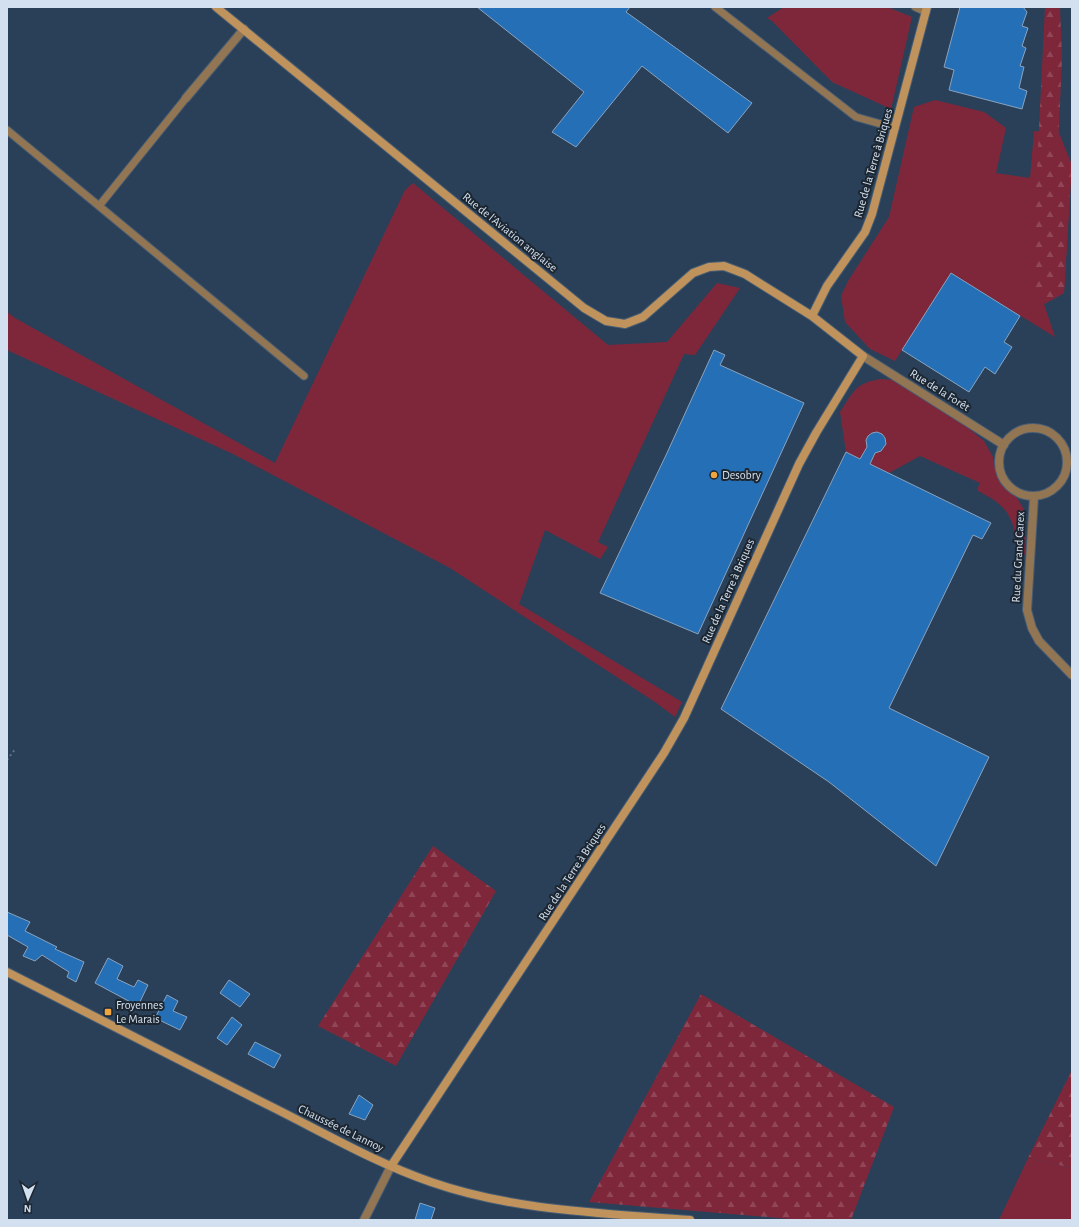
<svg xmlns="http://www.w3.org/2000/svg" width="1079" height="1227" font-family="'Alegreya Sans',sans-serif">
<defs>
<pattern id="forest-firs" width="22" height="20" patternUnits="userSpaceOnUse"><rect width="22" height="20" fill="#7f273a"/><path d="M5 1l3.5 6h-7zM16 11l3.5 6h-7z" fill="#904657"/></pattern>
</defs>
<rect width="100%" height="100%" fill="#2a4058"/>
<path fill="#7f273a" d="M784,7H887L912,17L891,109L832,82L772,21L767,18Z
M935,100L984,112L1006,128L996,173L1030,178L1034,131L1059,133L1072,165L1064,293L1044,304L1055,337L951,273L895,361L870,349L845,322L841,296L848,281L889,217L914,107Z
M413,183L608,345L667,342L717,283L740,288L695,355L684,354L598,542L608,547L600,559L545,530L519,604L682,702L675,717L655,702L450,568L233,454L7,350V312L15,318L275,463L405,190Z
M881,379L894,380L961,422L984,441L993,457L997,475L1005,486L1017,498L1023,508L1026,524V541L1025,554L1017,559C1017,539 1015,517 999,504C993,498 984,495 977,490L980,483L920,456L889,473L870,464L865,450L860,459L846,452L840,412C854,391 855,383 881,379Z
M1028,1158L1072,1168V1220H999Z"/>
<path fill="url(#forest-firs)" d="M1045,7H1060L1062,59L1058,147L1071,169L1064,293L1044,304L1031,289Z
M433,846L496,891L396,1066L318,1026Z
M701,994L894,1107L851,1220H802L589,1202Z
M1072,1070V1168L1028,1158Z"/>
<path fill="#256fb6" stroke="#89a3bf" d="M477,7H630L626,12L752,103L728,133L642,66L576,147L552,132L584,92Z
M960,7H1023L1027,12L1022,26L1028,28L1022,46L1026,48L1020,66L1024,67L1019,88L1027,91L1022,109L949,90L954,70L944,67Z
M951,273L1020,316L1004,342L1012,347L995,374L985,367L969,392L902,350Z
M714,350L725,355L720,365L804,403L698,634L600,593L667,453Z
M877,432L882,434L885,438L886,444L881,451L875,453L870,464L991,523L982,539L973,535L889,708L989,757L936,866L829,782L721,709L846,452L860,459L867,447L866,440L868,436L872,433Z
M7,912L30,922L25,931L57,947L55,949L84,962L76,982L67,977L69,972L42,955L35,961L23,956L28,947L7,935Z
M108,958L123,966L117,979L134,987L138,980L148,985L138,1006L95,983Z
M229,980L250,994L240,1007L220,993Z
M167,995L178,1001L173,1011L187,1017L180,1030L155,1018Z
M232,1017L242,1025L227,1045L217,1038Z
M255,1042L281,1055L274,1068L248,1054Z
M359,1095L373,1105L365,1120L349,1114Z
M420,1203L435,1208L431,1220H415Z"/>
<g fill="none" stroke-linecap="round" stroke-linejoin="round">
<defs>
<path id="service" d="M715,7L856,117L895,128
M915,7L926,12
M186,98L99,206L304,376
M7,130L99,206"/>
<path id="minor" d="M186,98L244,29
M863,356L1004,445
M999 462a34 34 0 1 1 68 0a34 34 0 1 1-68 0Z
M1034,497L1027,610L1032,628L1039,641L1072,675"/>
<path id="tertiary" d="M364,1220L391,1166"/>
<path id="secondary" d="M216,7L584,308L606,321L625,324L643,317L693,273L709,267L724,266L745,274L812,316L863,356L816,433L799,464L684,718L664,753L391,1166
M812,316L827,286L865,232L872,214L927,7
M7,972C93,1016 178,1059 264,1103C319,1130 373,1162 431,1182C514,1211 604,1213 690,1220"/>
</defs>
<use href="#service" stroke="#485d73" stroke-width="9"/>
<use href="#minor" stroke="#485d73" stroke-width="10"/>
<use href="#tertiary" stroke="#485d73" stroke-width="10"/>
<use href="#secondary" stroke="#485d73" stroke-width="10"/>
<path stroke="#61748a" stroke-width="2" stroke-dasharray="2 3" stroke-linecap="butt" d="M7,760L16,748"/>
<use href="#service" stroke="#927553" stroke-width="7"/>
<use href="#minor" stroke="#927553" stroke-width="8"/>
<use href="#tertiary" stroke="#927553" stroke-width="8"/>
<use href="#secondary" stroke="#c0935c" stroke-width="8"/>
</g>
<g fill="#f0a63f" stroke="#1c2631" stroke-width="1.5">
<circle cx="714" cy="475" r="4"/>
<rect x="104" y="1008" width="8" height="8" rx="2"/>
</g>
<g text-anchor="middle" dominant-baseline="central" stroke-width="4" stroke-linejoin="round" paint-order="stroke">
<g font-size="12" fill="#d3e0ef" stroke="#1c2631">
<text transform="translate(873 163) rotate(-74)">Rue de la Terre à Briques</text>
<text transform="translate(510 232) rotate(39)">Rue de l'Aviation anglaise</text>
<text transform="translate(940 390) rotate(32)">Rue de la Forêt</text>
<text transform="translate(1018 557) rotate(-87)">Rue du Grand Carex</text>
<text transform="translate(728 591) rotate(-66)">Rue de la Terre à Briques</text>
<text transform="translate(572 872) rotate(-57)">Rue de la Terre à Briques</text>
<text transform="translate(341 1128) rotate(26)">Chaussée de Lannoy</text>
</g>
<g font-size="12" fill="#d3e0ef" stroke="#1c2631" text-anchor="start">
<text x="722" y="475">Desobry</text>
<text x="116" y="1005">Froyennes<tspan x="116" dy="14">Le Marais</tspan></text>
</g>
</g>
<rect width="1079" height="1227" fill="none" stroke="#d3e0ef" stroke-width="16"/>
<g transform="translate(28 1199) rotate(182)" stroke="#1c2631" stroke-width="3" paint-order="stroke">
<path d="M0-3L7 15L0 10L-7 15Z" fill="#d3e0ef"/>
<text y="-6" font-size="11" font-weight="bold" text-anchor="middle" fill="#d3e0ef">N</text>
</g>
</svg>
